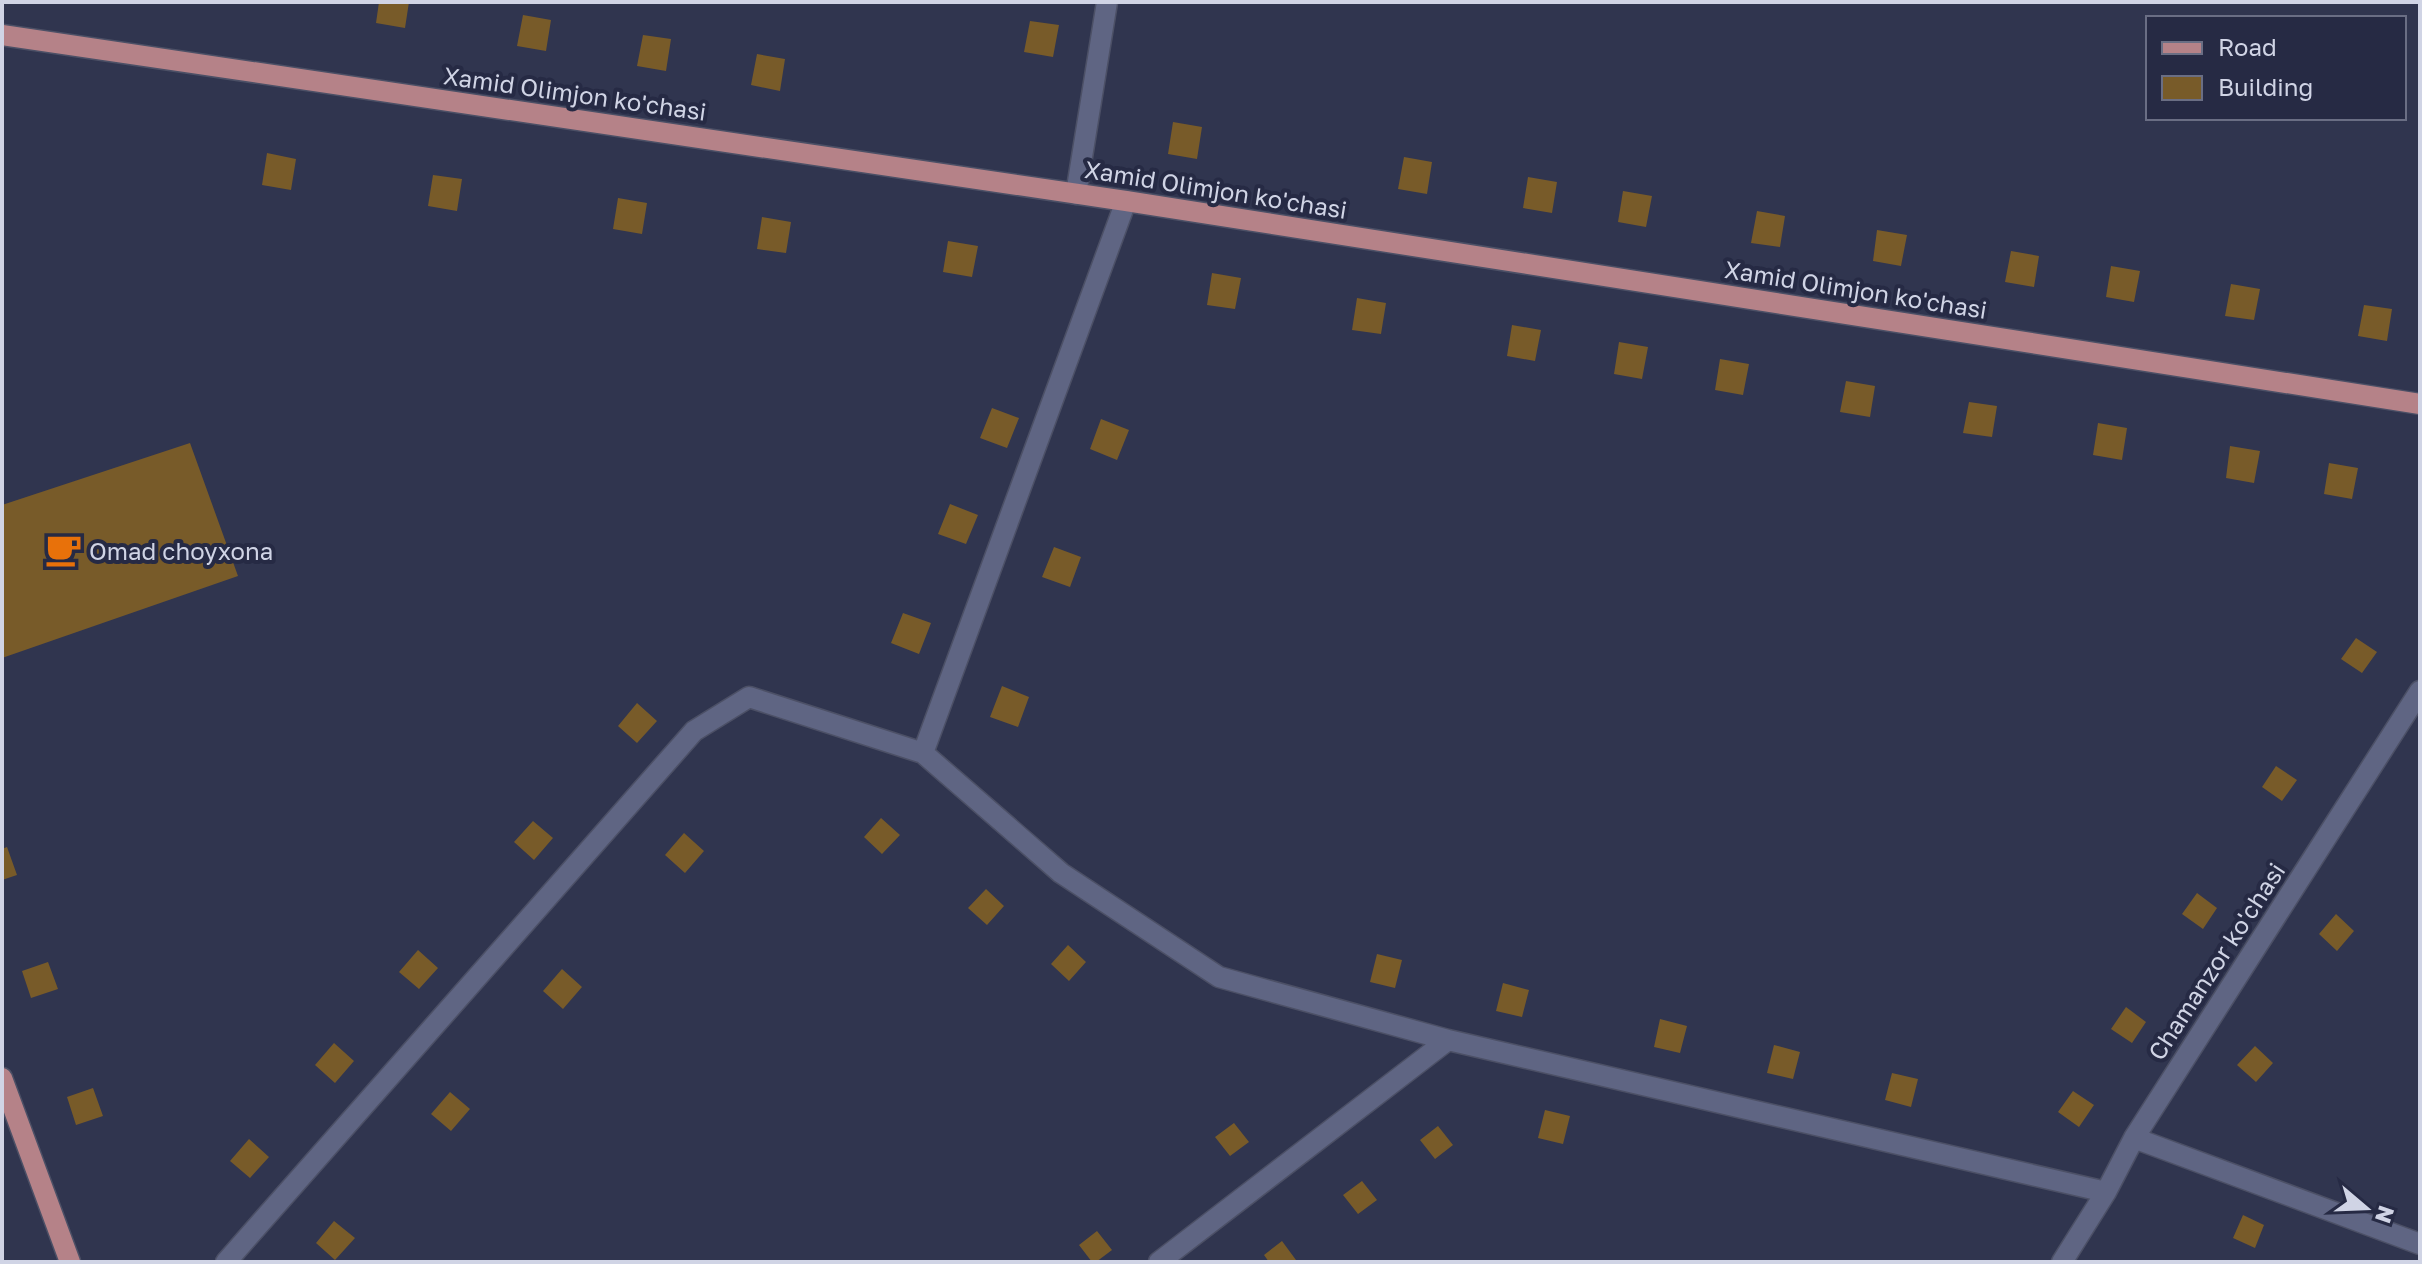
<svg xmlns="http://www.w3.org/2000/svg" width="2422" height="1264" font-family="'Golos Text',sans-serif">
<rect width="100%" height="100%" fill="#30354f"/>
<path fill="#785b29" d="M379,2H409L405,28L376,23Z
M523,15L551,20L546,51L517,46Z
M1030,21L1059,25L1053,57L1024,52Z
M643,35L671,39L666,71L637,66Z
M757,54L785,59L780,91L751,85Z
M1173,122L1202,127L1197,159L1168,154Z
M267,153L296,159L291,190L262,185Z
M1404,157L1432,162L1427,194L1398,189Z
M433,175L462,179L457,211L428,206Z
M1528,177L1557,182L1552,213L1523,208Z
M1623,191L1652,196L1646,227L1618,222Z
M618,198L647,203L642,234L613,229Z
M1757,211L1785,216L1780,247L1751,243Z
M762,217L791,222L786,253L757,249Z
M1877,230L1907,235L1901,266L1873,261Z
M948,241L978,246L972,277L943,272Z
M2011,251L2039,256L2034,287L2005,282Z
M2111,266L2140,271L2134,302L2106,297Z
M1212,273L1241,278L1235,309L1207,305Z
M2231,284L2260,289L2254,320L2225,316Z
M1357,298L1386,303L1381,334L1352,330Z
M2364,305L2392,309L2387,341L2358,336Z
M1512,325L1541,330L1535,361L1507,356Z
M1619,342L1648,347L1642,379L1614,374Z
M1720,359L1749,364L1743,395L1715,390Z
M1846,381L1875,386L1870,417L1840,412Z
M1969,402L1997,406L1992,437L1963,433Z
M992,408L1019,418L1007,448L980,438Z
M1101,419L1129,430L1117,460L1090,449Z
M2098,423L2127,428L2122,460L2093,455Z
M190,443L238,576L2,658V505Z
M2230,446L2260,451L2254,483L2226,478Z
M2329,463L2358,468L2352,499L2324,494Z
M950,504L978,515L966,544L938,534Z
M1054,547L1081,557L1070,587L1042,577Z
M903,613L931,623L919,654L891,643Z
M2356,638L2377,652L2362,673L2341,659Z
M1002,686L1029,697L1018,727L990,717Z
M637,703L657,721L637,743L618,726Z
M2276,766L2297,780L2282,801L2262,787Z
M881,818L900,835L882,854L864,837Z
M533,821L553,838L534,860L514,842Z
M684,833L704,851L685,873L665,855Z
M7,847L17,875L2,880V849Z
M986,889L1004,906L987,925L968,908Z
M2197,893L2217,908L2203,929L2182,914Z
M2336,914L2354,931L2337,951L2319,934Z
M1068,945L1086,962L1069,981L1051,964Z
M418,950L438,968L419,989L399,972Z
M1377,954L1402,960L1395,988L1370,982Z
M48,962L58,989L31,998L22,971Z
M562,969L582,987L563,1009L543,991Z
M1503,983L1529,990L1522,1017L1496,1011Z
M2126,1007L2146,1022L2132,1043L2111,1029Z
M1660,1019L1687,1026L1680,1053L1654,1047Z
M334,1043L354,1061L335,1083L315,1065Z
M1774,1045L1800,1052L1793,1079L1767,1073Z
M2255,1046L2273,1063L2256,1082L2237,1065Z
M1892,1073L1918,1079L1911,1107L1885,1100Z
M93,1088L103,1116L76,1125L67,1097Z
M2073,1091L2094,1105L2079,1127L2058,1112Z
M450,1092L470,1109L451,1131L431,1114Z
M1545,1110L1570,1116L1563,1144L1538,1138Z
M1234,1123L1249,1142L1230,1156L1215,1137Z
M1438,1126L1453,1145L1435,1159L1420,1140Z
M249,1139L269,1157L250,1178L230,1161Z
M1362,1181L1377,1200L1358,1214L1343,1195Z
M2243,1215L2264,1225L2255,1248L2233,1238Z
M334,1221L355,1238L335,1260L316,1243Z
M1097,1231L1112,1250L1096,1262H1092L1079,1245Z
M1282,1241L1296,1260L1269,1262L1264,1255Z"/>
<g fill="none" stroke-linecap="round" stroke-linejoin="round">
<defs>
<path id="minor" d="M1076,194L1107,2
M923,753L1126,201
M2134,1138L2420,1244
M226,1262L694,731L749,697L923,753L1061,873L1219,977L1448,1040L2106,1192
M1159,1262L1448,1040
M2062,1262L2106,1192L2134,1138L2420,691"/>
<path id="major" d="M2,35L1126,201L2420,404
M2,1078L70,1262"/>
</defs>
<use href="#minor" stroke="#4c5066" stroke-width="23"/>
<use href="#major" stroke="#4c5066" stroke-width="23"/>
<use href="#minor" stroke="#5f6583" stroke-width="20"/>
<use href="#major" stroke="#b58288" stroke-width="20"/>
</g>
<defs>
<symbol id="cafe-bare" viewBox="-9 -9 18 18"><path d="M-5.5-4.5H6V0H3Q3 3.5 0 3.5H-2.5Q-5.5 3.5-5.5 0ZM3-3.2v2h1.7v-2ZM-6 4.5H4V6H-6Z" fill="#e8710a" stroke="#262a44" stroke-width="2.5" paint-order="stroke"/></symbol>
</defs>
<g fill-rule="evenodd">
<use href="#cafe-bare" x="38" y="524" width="51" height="51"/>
</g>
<g text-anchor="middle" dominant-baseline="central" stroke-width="8" stroke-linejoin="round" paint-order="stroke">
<g font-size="24" fill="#d0d4e5" stroke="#262a44">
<text transform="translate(575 93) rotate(8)">Xamid Olimjon ko'chasi</text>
<text transform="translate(1216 189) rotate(9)">Xamid Olimjon ko'chasi</text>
<text transform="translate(1856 289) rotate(9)">Xamid Olimjon ko'chasi</text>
<text transform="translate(2216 961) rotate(-57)">Chamanzor ko'chasi</text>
</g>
<g font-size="24" fill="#d0d4e5" stroke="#262a44" text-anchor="start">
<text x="89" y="550">Omad choyxona</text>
</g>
</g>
<rect width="2422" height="1264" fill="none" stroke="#d0d4e5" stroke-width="8"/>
<rect x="2146" y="16" width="260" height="104" fill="#262a44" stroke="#6a6e84" stroke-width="2"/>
<rect x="2162" y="42" width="40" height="12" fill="#b58288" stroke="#6a6e84" stroke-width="2"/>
<text x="2218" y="56" font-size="24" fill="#d0d4e5">Road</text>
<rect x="2162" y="76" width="40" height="24" fill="#785b29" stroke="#6a6e84" stroke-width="2"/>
<text x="2218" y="96" font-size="24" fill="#d0d4e5">Building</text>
<g transform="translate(2366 1208) rotate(109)" stroke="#262a44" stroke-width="6" paint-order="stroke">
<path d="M0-6L14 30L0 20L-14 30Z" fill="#d0d4e5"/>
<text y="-12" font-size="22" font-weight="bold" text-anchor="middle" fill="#d0d4e5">N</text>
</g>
</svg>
